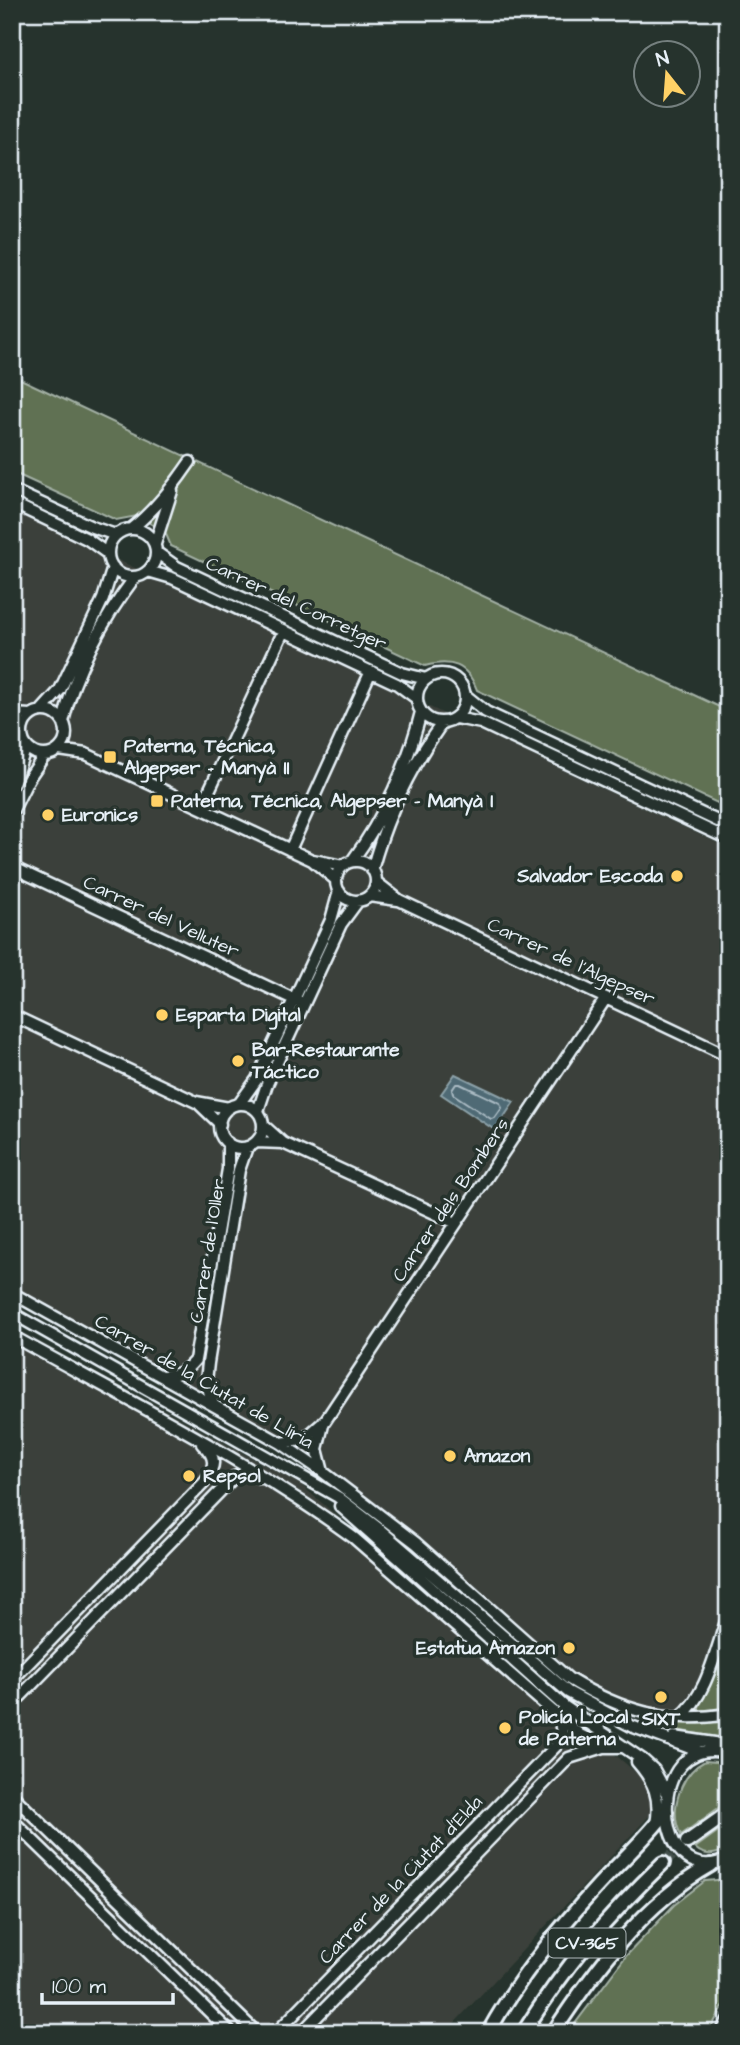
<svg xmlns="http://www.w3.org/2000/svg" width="740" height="2045" font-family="'Architects Daughter',sans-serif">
<rect width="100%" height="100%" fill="#26332d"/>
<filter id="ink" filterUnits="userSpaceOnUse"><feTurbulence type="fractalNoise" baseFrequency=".0143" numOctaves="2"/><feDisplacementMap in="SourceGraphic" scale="14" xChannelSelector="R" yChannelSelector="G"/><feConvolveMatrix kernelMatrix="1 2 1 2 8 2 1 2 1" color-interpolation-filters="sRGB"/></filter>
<g filter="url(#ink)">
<path fill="#3b413a" d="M12,510L728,848V1727L685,1732L661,1726L584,1692L381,1520L299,1460L12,1300Z
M12,1327L301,1485L654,1788L653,1812L445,2033H12Z"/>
<path fill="#607153" stroke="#a4b1a6" stroke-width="2" d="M12,375L728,711V808L477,690C467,664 451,659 425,666L171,546L165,532L137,516L116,520L12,472Z
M724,1639L728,1649V1709L697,1713Z
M728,1717V1739L670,1729L671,1721L689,1722Z
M705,1761L728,1763V1801L681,1835C668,1810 681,1773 705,1761Z
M728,1824V1848C717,1855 705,1857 695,1848Z
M728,1879V1998L708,2033H568L626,1956L674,1905L705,1881Z"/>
<path fill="#4f6b75" stroke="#8ca1a9" stroke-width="2" d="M455,1074L514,1102L495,1130L441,1094Z"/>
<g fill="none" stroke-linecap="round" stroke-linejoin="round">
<path stroke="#abbbc4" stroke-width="2" d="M456,1084H460L500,1103L502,1108L495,1118L491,1119L453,1094L452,1090Z"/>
<path stroke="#43504b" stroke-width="12" stroke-dasharray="12 6" stroke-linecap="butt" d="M663,1863L687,1842"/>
<defs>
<path id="minor" d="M12,490L92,527L116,535
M12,503L87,539L108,554
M131,529C155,510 173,487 190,462
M108 553a24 24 0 1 1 48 0a24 24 0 1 1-48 0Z
M155,544L172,491
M156,552L177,567L402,673L426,679
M148,571L172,578L397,684L416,698
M417 698a24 24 0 1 1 48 0a24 24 0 1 1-48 0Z
M465,695L486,712L728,826
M22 733a22 22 0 1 1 44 0a22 22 0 1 1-44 0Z
M41,711L60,690L103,599L113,567
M12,714L31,715
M456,718L481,723L728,839
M63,722C74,672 104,618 135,577
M59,750L86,754L312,860L336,880
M12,786L26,747
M201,808L284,630
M12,812L29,778L44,756
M290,850L371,671
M313,860L343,866
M352,861C384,818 408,764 421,712
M336 881a20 20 0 1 1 40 0a20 20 0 1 1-40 0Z
M12,867L304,1004
M372,870C386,818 411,766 442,723
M376,882L399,900L728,1056
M369,896L398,900
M12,1015L196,1102L229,1108
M197,1102L220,1124
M239,1104L257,1079L331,920L339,891
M219 1126a22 22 0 1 1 44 0a22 22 0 1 1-44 0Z
M258,1111L267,1084L341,924L358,901
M263,1125L283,1143L456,1223
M256,1142L283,1143
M12,1293L281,1443L323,1472L416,1543L569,1679C621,1711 667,1724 728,1714
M12,1313L338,1497L378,1528L568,1692L631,1726L701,1752
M12,1336C128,1400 247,1460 354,1538L580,1735L604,1747H622
M162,1376C178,1375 185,1372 195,1360L228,1169V1143
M213,1404L206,1381L208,1363L239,1170L247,1147
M281,1443L303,1440L325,1421L606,998
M323,1472L317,1449L324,1421
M340,1506L565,1707L643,1760L654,1770L667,1794
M12,1680L204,1483C215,1467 218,1458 202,1444
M12,1705L234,1477L249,1473L260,1478
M680,1717C707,1696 716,1648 728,1616
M674,1737L728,1745
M728,1753C642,1731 651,1895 728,1859
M637,1762C654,1781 661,1799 656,1824
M12,1795L257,2033
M12,1820L231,2033
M276,2033L557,1745L562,1732L559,1718
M301,2033L569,1758L604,1747
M721,2033L728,2020"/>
<path id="major" d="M687,1842L728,1813
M488,2033C516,1982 554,1934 593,1891C617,1864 644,1841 666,1812
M523,2033C565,1966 607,1917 663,1863
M553,2033C595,1969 644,1903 711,1865"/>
</defs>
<use href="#minor" stroke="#e8f1f8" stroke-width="15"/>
<use href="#major" stroke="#e8f1f8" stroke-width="18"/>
<use href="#minor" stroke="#26332d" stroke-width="10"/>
<use href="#major" stroke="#26332d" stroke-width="12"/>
</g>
</g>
<g fill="#ffd166" stroke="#26332d" stroke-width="2.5">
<rect x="103" y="750" width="14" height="14" rx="3.5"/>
<rect x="150" y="794" width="14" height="14" rx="3.5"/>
<circle cx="48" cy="815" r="7"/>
<circle cx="677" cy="876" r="7"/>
<circle cx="162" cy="1015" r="7"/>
<circle cx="238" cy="1061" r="7"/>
<circle cx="450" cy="1456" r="7"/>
<circle cx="189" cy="1476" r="7"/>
<circle cx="569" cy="1648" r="7"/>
<circle cx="661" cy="1697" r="7"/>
<circle cx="505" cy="1728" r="7"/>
</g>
<g text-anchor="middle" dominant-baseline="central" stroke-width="7" stroke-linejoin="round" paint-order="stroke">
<rect fill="#26332d" stroke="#aeb8bb" stroke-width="2" x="548.5" y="1928.5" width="77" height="29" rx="5"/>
<g font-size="18" font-weight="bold" fill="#e8f1f8">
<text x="587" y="1943">CV-365</text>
</g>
<g font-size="19" fill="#e8f1f8" stroke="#26332d">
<text transform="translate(296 604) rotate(25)">Carrer del Corretger</text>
<text transform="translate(161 917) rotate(25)">Carrer del Velluter</text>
<text transform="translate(571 962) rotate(25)">Carrer de l'Algepser</text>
<text transform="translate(451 1200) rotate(-56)">Carrer dels Bombers</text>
<text transform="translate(208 1251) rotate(-81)">Carrer de l'Oller</text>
<text transform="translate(204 1382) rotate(30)">Carrer de la Ciutat de Llíria</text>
<text transform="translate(401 1880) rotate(-46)">Carrer de la Ciutat d'Elda</text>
</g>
<g font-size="19" font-weight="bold" fill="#e8f1f8" stroke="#26332d" text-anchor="start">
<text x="124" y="746">Paterna, Técnica,<tspan x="124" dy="22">Algepser - Manyà II</tspan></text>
<text x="171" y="801">Paterna, Técnica, Algepser - Manyà I</text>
<text x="62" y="815">Euronics</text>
<text x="663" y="876" text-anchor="end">Salvador Escoda</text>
<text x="176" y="1015">Esparta Digital</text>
<text x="252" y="1050">Bar-Restaurante<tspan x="252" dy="22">Táctico</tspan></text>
<text x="464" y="1456">Amazon</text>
<text x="203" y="1476">Repsol</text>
<text x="555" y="1648" text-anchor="end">Estatua Amazon</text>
<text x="519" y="1717">Policía Local<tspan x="519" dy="22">de Paterna</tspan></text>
<text x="661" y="1719" text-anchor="middle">SIXT</text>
</g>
</g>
<rect width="740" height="2045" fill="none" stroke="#26332d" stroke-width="42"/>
<rect x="21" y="21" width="698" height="2003" fill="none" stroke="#e8f1f8" stroke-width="2.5" filter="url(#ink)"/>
<g transform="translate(667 74) rotate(343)"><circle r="33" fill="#26332d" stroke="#747f7e" stroke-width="2"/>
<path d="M0-5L12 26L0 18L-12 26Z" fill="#ffd166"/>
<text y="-10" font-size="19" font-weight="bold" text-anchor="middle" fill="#e8f1f8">N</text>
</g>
<path d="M42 1993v10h131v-10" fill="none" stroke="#e8f1f8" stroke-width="3.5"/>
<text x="52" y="1993" font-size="21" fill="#e8f1f8" stroke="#26332d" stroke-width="5" paint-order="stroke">100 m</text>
</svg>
